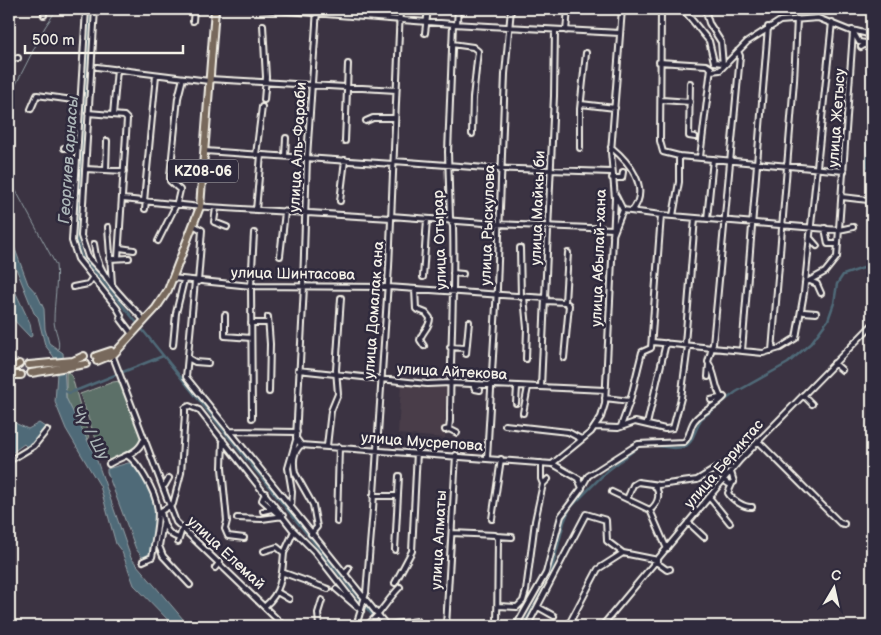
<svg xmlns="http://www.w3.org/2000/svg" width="881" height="635" font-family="'Balsamiq Sans',sans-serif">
<rect width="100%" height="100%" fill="#3b3342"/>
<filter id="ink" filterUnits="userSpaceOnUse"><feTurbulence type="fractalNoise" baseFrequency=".02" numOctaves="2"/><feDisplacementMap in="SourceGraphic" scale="10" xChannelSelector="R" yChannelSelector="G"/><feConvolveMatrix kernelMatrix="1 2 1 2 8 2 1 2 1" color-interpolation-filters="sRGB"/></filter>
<g filter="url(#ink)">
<path fill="#493e49" d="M401,385L446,387L445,438L398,434Z"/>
<path fill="#5b6f68" stroke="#a8b0a8" d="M68,372L72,377L89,438L87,441L66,398V373Z
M120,381L142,442L133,451L111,461C97,453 86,409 80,394L113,382Z"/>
<path fill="#506a78" stroke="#92a0a5" d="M9,233L28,284L37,294L44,309L45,329L49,343L63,353L66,398L95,455L131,558L183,619L185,625L189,626H174L134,585L122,552L116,544L100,486L66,429L55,402L57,373L54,357L45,345L38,317L34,313L9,251Z
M9,270L13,287L30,323L32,336L30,337L9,315L12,312L9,309Z
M11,418L17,424L28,429L39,423L45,427L35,442L27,447L24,444L9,455V419Z
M128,463H132L147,486L156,509L152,552L143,558L136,549L107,472V469Z"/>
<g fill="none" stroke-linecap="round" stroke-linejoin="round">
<path stroke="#92a0a5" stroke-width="1" d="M9,98L45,27L57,9
M9,178L56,265C58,284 54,302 54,320C54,331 61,339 58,350"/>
<path stroke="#506a78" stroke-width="2.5" d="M90,9L76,237L81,255L137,323
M872,122L867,142V166L872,171
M141,328L381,626
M63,390L69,393L80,389L163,356
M649,445L674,448L685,447L691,441L701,419L736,392L788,363L811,343L828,320L834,303L837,284L843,275L872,265
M523,626L550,577L564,522L570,508L606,472L638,447L644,445"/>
<path stroke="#57505b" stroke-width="6" stroke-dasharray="6 3" stroke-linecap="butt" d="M19,364L28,362
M20,371L30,369"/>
<defs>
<path id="minor" d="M44,9V15
M86,9L72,241L78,259L117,308L121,315L120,318L132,334
M95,9L81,236L88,257L104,274
M262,9L453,24L620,33
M661,9L660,141L663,152L679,156L844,171
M683,9L709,41L714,62L723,63
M705,9L709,23L721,42L723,65
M193,21L194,9
M457,24L458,9
M263,25L266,77L264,100
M852,30L872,35
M566,31L568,9
M425,33L428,9
M854,33L859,42L866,43
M452,44L473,47L478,51L473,98L472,134
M861,47L872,40
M9,59L18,58
M659,62L706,65L711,68L700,157
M97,67L209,81
M711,71L720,70L747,42L780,21L818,18L853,32L837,257L825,272L805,283
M209,79L396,90
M690,83L689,136L695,137
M662,100L690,102
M581,104L615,108
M31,109L37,95L80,101
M88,113L124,116L127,119L118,258
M113,115L117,69
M366,121L373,118H395
M345,141L348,64
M611,147C629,162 651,188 632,211
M64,148L77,146
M580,148V109L586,53
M205,151L393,164
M256,155L262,107
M285,156L286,138
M394,161L486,168L611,172
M85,169L124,171
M106,170L107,141
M612,178H622L623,172
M842,197L868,200L872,209
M123,199L192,206L391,218
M144,201L156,75
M340,201L345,160
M216,208L214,222L227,227
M145,209L146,201
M256,210L261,155
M623,210L661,215L839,230L853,227
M391,216L497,224L613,229
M673,216L679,182V156
M707,219L713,159
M193,225L202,230L198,282
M108,227L112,284
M825,228L828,244H838
M613,235L623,210L616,196
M810,238L817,246
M158,241L177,203L180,190L170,181V176L178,98L183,78
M94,244C97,276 123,297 144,320
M120,248L134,250
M520,248L521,297
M280,256L285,212
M109,259L129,258
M453,273L463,274
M423,277L427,219
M172,278L251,286L388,287L546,298
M195,281L186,377L387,626
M810,281L817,284L821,293
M303,286L307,157L317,9
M73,287L88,284L93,277
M415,289L416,309L426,313L430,318C430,328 422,331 420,340L424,346
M524,297L527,328L526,359
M546,301L565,302L569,305L564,358
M565,302L568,253
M804,312L816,313
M225,315V336L251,338
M268,317L270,344L269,392
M251,323H268
M652,342L763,353L780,348L796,338L804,293L832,22
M173,345L176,313L184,280
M682,345L685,344L695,218
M450,347L466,348
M742,351L768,27
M772,351L794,81L797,19
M9,354L12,366
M112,354L176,522L284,626
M466,354L469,322
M188,358L195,362L208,363
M834,363L842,370
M298,370L427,384L450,383L605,390
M708,377L709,364
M473,384L475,389L480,390
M541,387L554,96L555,30
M803,395L812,404
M721,397C714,385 716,373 708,362L713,344L740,56L738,51
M605,398L630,401
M711,400L723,397
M516,403L517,387
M523,413L528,387
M252,418L251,286L254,233
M647,424L666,343
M505,425L568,432L581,439
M621,426L630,401L642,352L651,348L661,215
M595,427L618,428L635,422L665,429L673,428L681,398L688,346
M449,429L457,433
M445,430L449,429L450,421C450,356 455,291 453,226L450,218L448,152L453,24
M229,431L297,432
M223,440L222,468L227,521L225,529L228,536L244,538
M758,441L840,523L844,524
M301,445L552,464L591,432L601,417L605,404L615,198L611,152L622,9
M301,445L296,438L304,286
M301,445C293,453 293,462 295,473L313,505L317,527L311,534
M327,446L331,411L338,394L336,370L341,298
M128,456C136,461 140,469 145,477C164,508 158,519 153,552L152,557L143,561
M487,458L497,288L505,74L511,9
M9,461L34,446L47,430
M109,464C121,456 137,455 143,441
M553,464L579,479
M723,480L729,484L734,482L731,472
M543,484L548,479
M732,484L728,493C732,500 745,508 752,507
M165,485L169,478
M583,485L588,476L638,444L684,442C691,436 689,427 695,420C701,412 716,406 724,397
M612,492L650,510L667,549
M265,493L262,500L280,516
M373,496H397
M709,497L730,523
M627,499L633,485L638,482L659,485L697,480L720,466L733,468
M291,507L292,492L288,468L296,440
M650,510C659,503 661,493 654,485
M263,511L272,509
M237,518L262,519L283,516
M492,519L501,459
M337,522L339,447
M688,522L704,537
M163,523L159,546L163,556L190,585
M452,533L495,535L498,538L497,626
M497,536L512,537
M179,538C166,535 163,523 161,511L173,504L181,473L185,414V408L189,406L199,410L293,530L314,551L361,611
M178,542L182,529
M395,550L399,476
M264,551L277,547L284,553C282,574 282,592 265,606
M284,553L294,531
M656,562L667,570L670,569
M215,568L220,562
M284,573L328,589
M345,574L349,568
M395,583L412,551L417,452
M336,589L357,607
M277,592L289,599
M499,606L517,607L523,601L526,591L535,521L543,484L541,479V463
M538,607L554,616
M387,625L417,621
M319,626L318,613L322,600
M356,626L366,593L373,509L389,267L400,9
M366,626C380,616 387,600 400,587
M446,626L456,455
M516,626L546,573L561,516L582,488L578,479
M531,626L530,621L586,514L606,520L607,541L623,553
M568,626L598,569L623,553L658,560
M602,626L740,460L872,325"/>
<path id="highway" d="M96,356L111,351
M97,361L114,354L156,308L168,290L200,207L215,9
M29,365L73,361L84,356
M9,370L19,364
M31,373L86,364
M9,375H21"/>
</defs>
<use href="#minor" stroke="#f4f1e8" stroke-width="8"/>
<use href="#highway" stroke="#f4f1e8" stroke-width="10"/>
<use href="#minor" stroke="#2f2a3d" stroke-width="4"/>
<use href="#highway" stroke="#78695c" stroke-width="6"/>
</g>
</g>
<g text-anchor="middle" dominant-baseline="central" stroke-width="5" stroke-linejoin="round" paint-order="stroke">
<rect fill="#2f2a3d" stroke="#b9b5b5" stroke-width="1" x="168" y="159.5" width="70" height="23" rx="4"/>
<g font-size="14" font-weight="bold" fill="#f4f1e8">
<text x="203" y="171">KZ08-06</text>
</g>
<g font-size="15" fill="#f4f1e8" stroke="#2f2a3d">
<text transform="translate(837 118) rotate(-86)">улица Жетысу</text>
<text transform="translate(298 147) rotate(-87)">улица Аль-Фараби</text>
<text transform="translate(538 208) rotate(-88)">улица Майкы би</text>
<text transform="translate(488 225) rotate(-88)">улица Рыскулова</text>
<text transform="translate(440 240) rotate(-92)">улица Отырар</text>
<text transform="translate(599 258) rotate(-88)">улица Абылай-хана</text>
<text transform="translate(293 274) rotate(1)">улица Шинтасова</text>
<text transform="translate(374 310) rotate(-86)">улица Домалак ана</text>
<text transform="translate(452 372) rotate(3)">улица Айтекова</text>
<text transform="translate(422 442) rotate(4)">улица Мусрепова</text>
<text transform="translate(724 464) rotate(-49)">улица Бериктас</text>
<text transform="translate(439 540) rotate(-87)">улица Алматы</text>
<text transform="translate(226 553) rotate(43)">улица Елемай</text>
</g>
<g font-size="16" font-style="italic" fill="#aab4b6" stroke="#2f2a3d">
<text transform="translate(69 160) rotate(-86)">Георгиев арнасы</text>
<text transform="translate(90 433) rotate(61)">Чү / Шу</text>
</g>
</g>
<rect width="881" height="635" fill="none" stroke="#2f2a3d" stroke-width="30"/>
<rect x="15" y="15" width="851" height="605" fill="none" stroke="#f4f1e8" stroke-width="2" filter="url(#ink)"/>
<g transform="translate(834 588) rotate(9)" stroke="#2f2a3d" stroke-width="4" paint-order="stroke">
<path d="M0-4L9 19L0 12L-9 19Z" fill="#f4f1e8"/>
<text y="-8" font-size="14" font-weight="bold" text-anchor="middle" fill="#f4f1e8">С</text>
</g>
<path d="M25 45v8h158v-8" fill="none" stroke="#f4f1e8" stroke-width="2.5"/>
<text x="32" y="45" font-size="15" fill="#f4f1e8" stroke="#2f2a3d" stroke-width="4" paint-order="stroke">500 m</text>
</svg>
